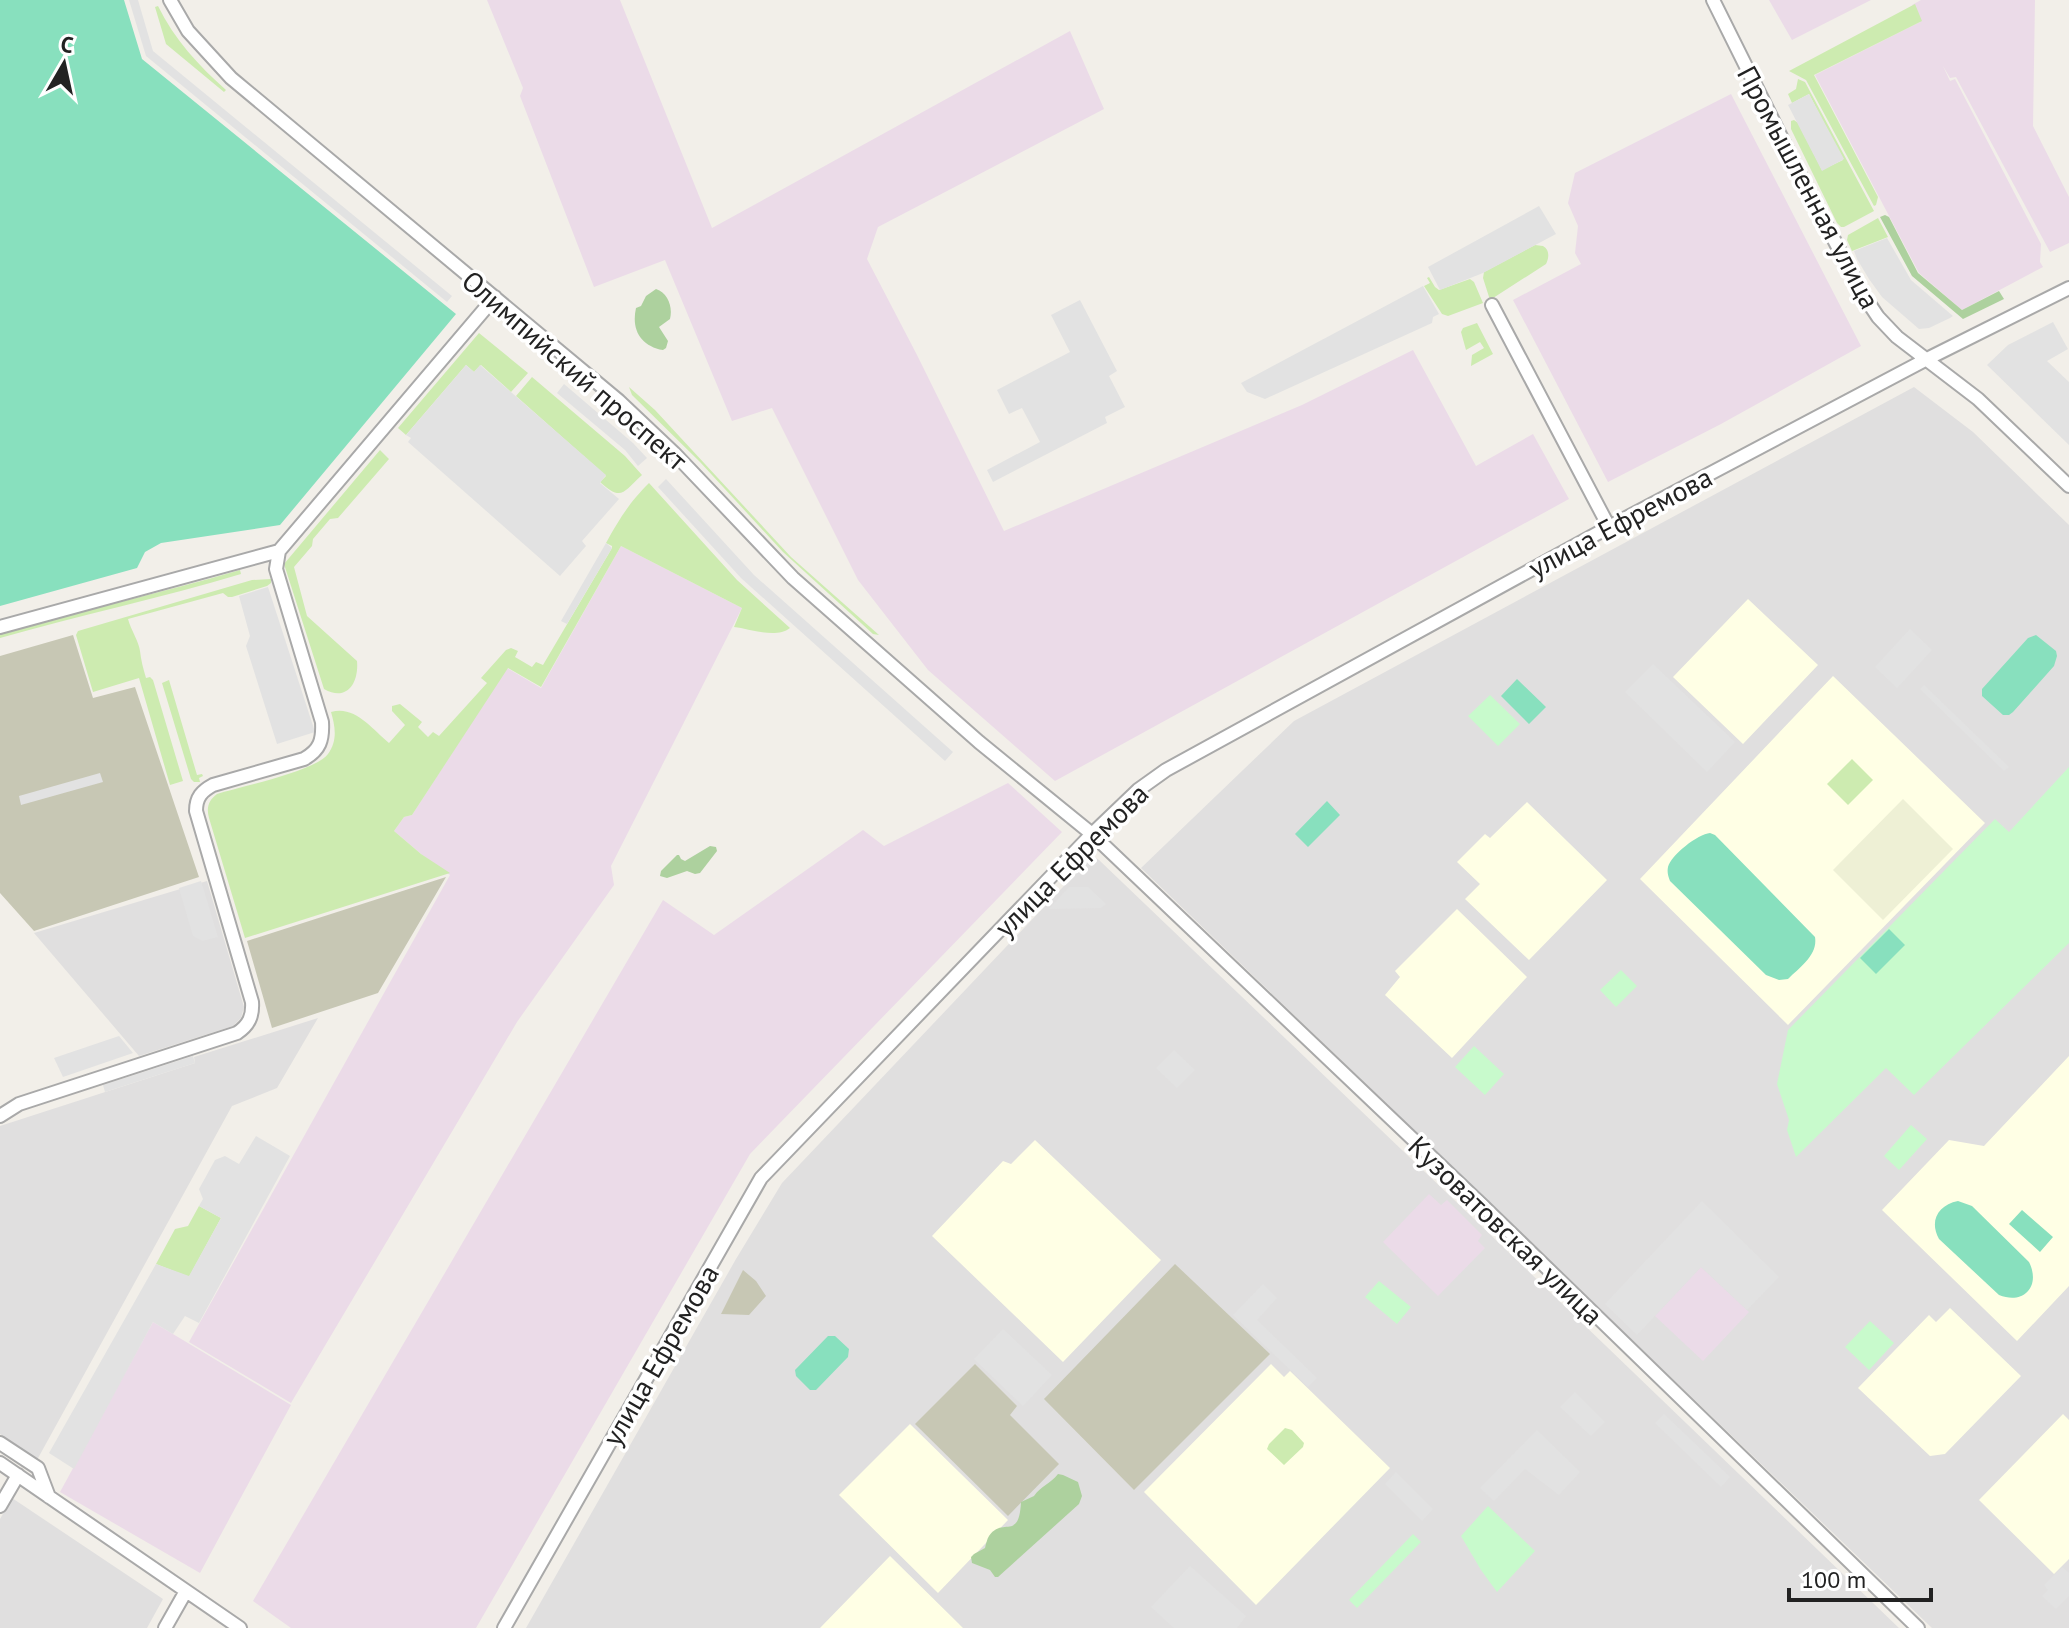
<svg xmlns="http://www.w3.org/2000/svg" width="2069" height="1628" font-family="'PT Sans',sans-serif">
<rect width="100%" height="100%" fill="#f2efe9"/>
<path fill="#e0dfdf" d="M1914,387L1973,432L2069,525V1628H1932L1141,868L1294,721Z
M1094,857L1099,860L1472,1217L1899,1628H526L736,1259L782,1183L1081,868L1089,859Z
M207,881L244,1007L241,1018L233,1026L139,1056L34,933Z
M318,1018L277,1088L232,1106L37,1460L0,1434V1126L195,1063L194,1057Z
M12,1498L163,1599L147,1628H0V1519Z"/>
<path fill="#ebdbe8" d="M487,0H620L712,228L1070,31L1104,109L878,227L867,259L917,355L1004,531L1302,405L1413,350L1476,466L1533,434L1569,499L1055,781L928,670L858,580L772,408L732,421L665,260L594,287L520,96L523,88Z
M1769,0H1871L1792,40Z
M1921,0H2035L2033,126L2069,197V243L2050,252L1956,77L1950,78L1943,66L1950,81L1955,79L2041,244L2040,262L2043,267L1962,310L1919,273L1815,75L1920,22L1912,5Z
M1731,94L1861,346L1721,424L1608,482L1513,300L1581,264L1575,253L1578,226L1568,203L1575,173Z
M621,546L742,608L611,866L614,885L517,1022L291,1403L189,1342L450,875L421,854L394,831L404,817L412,815L507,668L541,688Z
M1008,783L1062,832L750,1154L476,1628H291L253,1601L663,900L714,935L863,830L884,846Z
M1429,1194L1441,1205L1447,1200L1482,1235L1478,1241L1485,1248L1438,1296L1383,1242Z
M1701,1267L1749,1312L1703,1361L1655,1316Z
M153,1322L291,1405L200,1573L60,1492Z"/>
<path fill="#ffffe5" d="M1748,599L1818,665L1743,744L1673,677Z
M1833,676L1985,823L1788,1025L1640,879Z
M1527,802L1607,880L1529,960L1465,899L1480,884L1457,862L1485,834L1490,838Z
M1457,909L1527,977L1452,1058L1385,995L1400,977L1395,971Z
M2069,1056V1286L2017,1341L1882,1210L1949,1140L1984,1146Z
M1035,1140L1161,1260L1063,1362L932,1236L1003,1161L1011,1164Z
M1950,1308L2021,1376L1945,1454L1930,1456L1858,1388L1929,1315L1936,1322Z
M1271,1364L1284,1377L1290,1371L1390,1468L1256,1605L1144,1492Z
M2063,1414L2069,1420V1559L2054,1574L1979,1500Z
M910,1424L1008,1520L938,1593L839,1495Z
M890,1556L958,1623L963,1628H820Z"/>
<path fill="#c7c7b4" d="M73,635L93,698L135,687L199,877L34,931L0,893V656Z
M446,877L378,993L272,1028L247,941Z
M1175,1264L1270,1354L1134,1490L1044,1399Z
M743,1270L756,1281L766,1296L749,1315L721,1314Z
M975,1364L1017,1406L1010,1415L1059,1464L1008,1516L915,1424Z"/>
<path fill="#eef0d5" d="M1903,799L1953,849L1883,920L1833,870Z"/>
<path fill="#cdebb0" d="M1915,4L1922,21L1814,75L1878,197L1876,205L1874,206L1806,80L1789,71Z
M158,6C174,39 199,66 226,90L224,92L166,44L155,7Z
M1798,79L1805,82L1874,211L1844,227H1841L1837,223L1791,129V121L1794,120L1798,123L1822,170L1843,160L1809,94L1792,103L1788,94L1796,89Z
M1878,218L1888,237L1852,251L1847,240L1848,235Z
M1535,245L1543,246C1550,250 1549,258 1546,264L1490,300L1483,278L1484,272Z
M1429,277L1435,287L1439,290L1470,279L1474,282L1483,303L1448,316L1442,314L1424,286L1430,283L1427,278Z
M1477,323L1493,354L1471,366L1472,355L1484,348L1480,342L1466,350L1461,332L1463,328Z
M479,333L528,373L511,392L481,365L474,372L466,365L406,435L398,428Z
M532,377L625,456L642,475C623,492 622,502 600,482L606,476L516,396Z
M629,387L655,410L791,557L879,635L873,634L783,552L700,462L632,395Z
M380,450L389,459L338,518L330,519L313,539L312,546L294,567L307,616L357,661C359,683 347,702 324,689L284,564Z
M649,483L737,580L790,628C776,639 751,629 734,627L742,608L621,546L541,687L508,668L412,815L404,817L394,831L421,854L450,873L245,938L209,818C206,807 209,800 217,794C240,787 316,771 328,754C338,740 335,726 331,712C355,705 372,729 389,743L405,725L392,711V706L400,704L422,722L418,727L428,737L433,732L439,736L487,683L481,678L506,650L511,648L518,651L515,657L532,667L536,662L543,665L612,548V546L606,543C620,518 629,503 649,483Z
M240,570L241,574C161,598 80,615 0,638V633C80,611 161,593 240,570Z
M271,579V583L267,586L232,597H228L223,593L128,619C131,630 139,642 140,651C141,660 143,668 146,678L150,677L153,680L183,781L170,785L139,678L93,692L76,635L78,631L252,580Z
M169,680L197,775L202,774L203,776L199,778L200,782H194L191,779L162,683Z
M1852,759L1873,780L1848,805L1827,784Z
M199,1206L221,1218L189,1277L156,1264L175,1229L188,1226Z
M1285,1428L1292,1430L1304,1443L1303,1447L1284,1465L1267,1449L1269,1444Z"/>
<path fill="#add19e" d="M1885,215L1889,217L1918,273L1962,310L1999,291L2004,299L1963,319L1912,276L1880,217Z
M656,289C668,293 673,307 670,319L659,327L668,341L666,348L663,350C641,346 631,330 636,308L641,306L646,296Z
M710,846L716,847L717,851L700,873L695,874L687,871L667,878L660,876L661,871L677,855H679L681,859L685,861Z
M1058,1474L1063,1475L1078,1482L1082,1496L1079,1504L998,1577H995L990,1570L972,1563L971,1557L974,1554L985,1548C986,1544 987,1539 989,1536C1003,1516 1019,1542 1021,1502L1034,1496C1041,1486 1050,1484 1058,1474Z"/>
<path fill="#c8facc" d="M1490,695L1520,724L1498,746L1468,716Z
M2069,767V943L1914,1095L1886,1068L1796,1157L1787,1130L1789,1120L1777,1084L1788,1030L1995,819L2009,832Z
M1621,970L1637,986L1616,1007L1600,990Z
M1474,1046L1504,1074L1485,1095L1455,1067Z
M1911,1125L1927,1139L1899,1170L1884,1156Z
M1379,1281L1411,1307L1397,1324L1365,1297Z
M1870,1321L1894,1343L1869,1370L1845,1347Z
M1488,1506L1535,1551L1497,1592L1481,1570L1461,1536Z
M1413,1534L1421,1542L1357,1608L1349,1600Z"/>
<path fill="#88e0be" d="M0,0H124L142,59L456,314L280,525L161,543L145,552L137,568L0,606Z
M2036,635L2056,651L2057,656L2054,666L2013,712L2009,715H2003L1982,696V689L2028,638Z
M1517,679L1546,707L1529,724L1501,696Z
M1327,801L1340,815L1308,847L1295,834Z
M1710,833L1715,835L1815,937C1818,955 1800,967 1788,979L1779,980L1766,975L1670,881C1668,876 1667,872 1668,867C1671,855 1698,834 1710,833Z
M1889,929L1905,945L1876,974L1860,958Z
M1958,1201L1972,1206L2029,1262C2041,1286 2024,1305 1999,1295L1939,1239C1929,1221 1938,1205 1958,1201Z
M2022,1210L2053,1237L2040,1252L2009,1224Z
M828,1336H835L849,1349L848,1357L816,1390H810L796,1376L795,1370Z"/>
<path fill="#e2e2e2" d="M129,0H138L153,51L452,296L447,302L146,56Z
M1809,94L1844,159L1822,171L1788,105Z
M1539,206L1556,234L1483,273L1440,290L1428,267Z
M1887,238L1911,280L1953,316L1950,318L1929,328L1919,329L1882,297L1869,279L1857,259L1854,251Z
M1423,286L1439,314L1433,317L1432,323L1265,399L1247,392L1241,383Z
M1080,300L1117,371L1109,376L1125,407L1105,417L1107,423L993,482L987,470L1040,442L1022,408L1009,414L997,390L1070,352L1051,315Z
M2053,322L2068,349L2047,361L2069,382V445L1987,365L2008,345Z
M466,365L474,372L480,365L606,475L600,483L619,499L582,541L586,546L560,576L408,442L411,438L406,435Z
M564,384L633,443L647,458L638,466L625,450L557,393Z
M666,479L754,575L953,752L945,761L741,578L658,487Z
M606,543L612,548L567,624L561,621Z
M268,587L315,732L277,744L246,646L250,636L239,596Z
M1910,629L1932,650L1897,688L1875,667Z
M1653,664L1735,742L1707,772L1625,692Z
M1924,685L2009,767L2004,771L1920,689Z
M100,773L103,782L21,805L19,796Z
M201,881L218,937L203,941L193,936L179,888Z
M1069,887H1088L1106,904L1101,908L1049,909Z
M119,1036L133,1053L63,1077L54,1058Z
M1174,1050L1195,1070L1177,1088L1156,1068Z
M193,1056L195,1063L105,1092L103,1085Z
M256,1136L290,1156L199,1323L185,1316L173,1334L153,1322L74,1469L49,1453L156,1264L189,1276L221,1218L199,1206L203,1199L199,1189L215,1160L225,1156L239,1164Z
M1702,1201L1779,1277L1747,1310L1701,1267L1637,1335L1605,1304Z
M1263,1284L1277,1298L1257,1320L1317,1378L1308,1387L1233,1315Z
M1003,1329L1052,1375L1023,1406L974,1359Z
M1575,1392L1605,1422L1591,1436L1560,1407Z
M1664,1414L1730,1477L1721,1487L1655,1423Z
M1537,1430L1580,1472L1559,1495L1525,1469L1494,1501L1480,1488Z
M1396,1472L1433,1509L1422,1521L1385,1484Z
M1190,1566L1246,1616L1237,1628H1174L1151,1607Z
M2062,1567L2069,1573V1596L2056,1609L2042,1596L2048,1590L2044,1585Z"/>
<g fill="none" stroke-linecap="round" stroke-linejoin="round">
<defs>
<path id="minor" d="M170,0L188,31L231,78L619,401L674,453L793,578L979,742L1092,834L1482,1205L1918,1628
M1713,0L1800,175L1862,293L1878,317L1897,337L1978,399L2069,486
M1492,305L1609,527
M0,627L279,551
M0,1116L19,1104L237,1033C249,1025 253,1016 252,1002L196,811C196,797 202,791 213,785L304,759C320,750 323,740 322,722L276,569L279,551L495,297
M0,1443L38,1468L49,1497
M0,1463L240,1628
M0,1506L18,1475
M165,1628L186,1591
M504,1628L761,1178L1092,834L1138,790L1166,770L1609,527L1927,359L2069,288"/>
</defs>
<use href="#minor" stroke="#a9a9a9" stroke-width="16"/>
<use href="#minor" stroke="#fff" stroke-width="12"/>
</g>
<g text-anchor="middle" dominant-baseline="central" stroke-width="7" stroke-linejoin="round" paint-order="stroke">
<g font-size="28" fill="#222" stroke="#fff">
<text transform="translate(1809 187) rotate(62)">Промышленная улица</text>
<text transform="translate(575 370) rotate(41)">Олимпийский проспект</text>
<text transform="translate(1620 522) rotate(-28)">улица Ефремова</text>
<text transform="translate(1071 860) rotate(-45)">улица Ефремова</text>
<text transform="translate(1506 1230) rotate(44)">Кузоватовская улица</text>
<text transform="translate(660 1355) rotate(-60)">улица Ефремова</text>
</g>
</g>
<g transform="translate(64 64) rotate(9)" stroke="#ffffff" stroke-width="6" paint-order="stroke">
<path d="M0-6L14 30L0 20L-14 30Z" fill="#222222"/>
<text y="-12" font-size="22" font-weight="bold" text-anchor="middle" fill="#222222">С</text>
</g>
<path d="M1789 1588v12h142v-12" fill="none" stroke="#222222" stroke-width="4"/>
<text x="1801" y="1588" font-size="24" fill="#222222" stroke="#ffffff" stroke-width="6" paint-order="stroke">100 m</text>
</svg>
